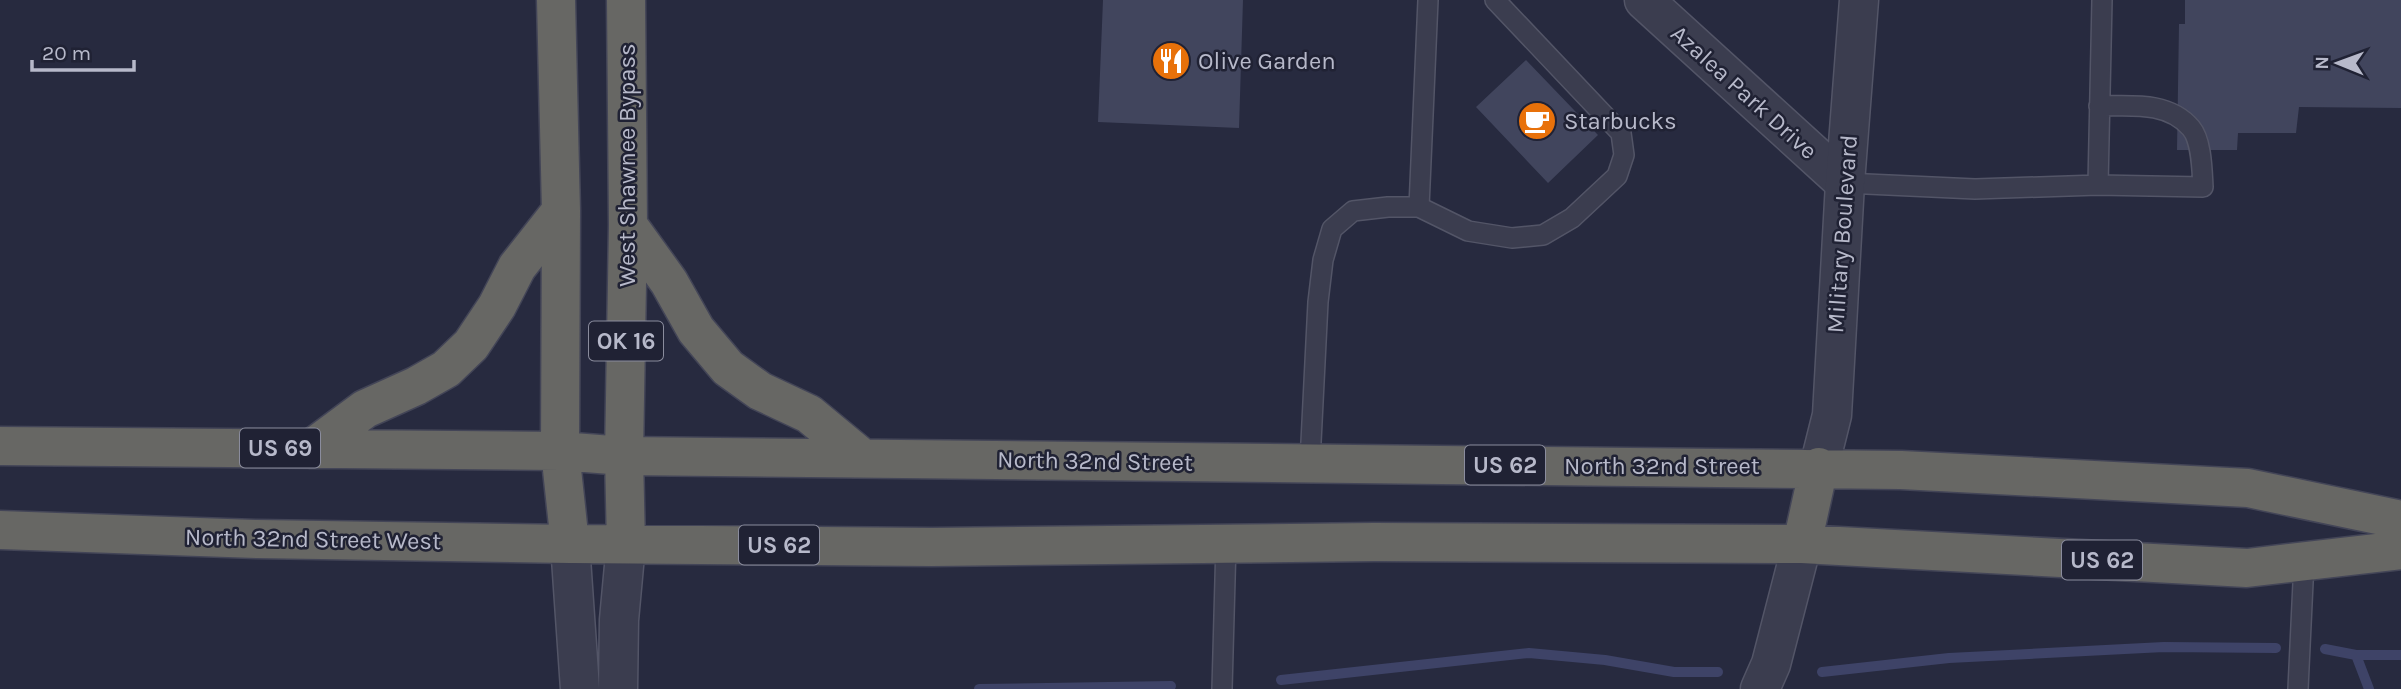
<svg xmlns="http://www.w3.org/2000/svg" width="2401" height="689" font-family="Karla,sans-serif">
<rect width="100%" height="100%" fill="#272a3f"/>
<g fill="none" stroke-linecap="round" stroke-linejoin="round">
<path stroke="#3e4367" stroke-width="10" d="M2325,649L2356,655L2369,689
M2356,655H2401
M1822,672L1949,658L2164,647L2276,648
M1281,680L1529,653L1605,660L1674,672H1718
M979,689L1171,686"/>
</g>
<path fill="#41455d" d="M1103,0H1243L1239,128L1098,122Z
M2185,0H2401V108L2299,107L2296,133H2238L2237,150H2177L2179,24H2185Z
M1526,60L1598,135L1548,183L1476,107Z"/>
<g fill="none" stroke-linecap="round" stroke-linejoin="round">
<defs>
<path id="service" d="M1845,183L1975,189L2098,185L2203,187C2202,171 2202,141 2191,128C2168,101 2131,106 2099,106
M2098,185L2102,0
M1419,207L1468,231L1512,238L1543,235L1572,218L1617,176L1624,155L1621,133L1495,0
M1310,462L1318,302L1323,260L1332,229L1353,211L1388,207H1419L1428,0
M1222,689L1226,543
M2298,689L2304,561"/>
<path id="minor" d="M1644,0L1845,183
M1760,689L1771,664L1802,544"/>
<path id="tertiary" d="M1819,467L1832,415L1845,183L1859,0
M570,544L580,689
M618,689L619,620L626,544"/>
<path id="trunk" d="M556,0L561,211L560,451L570,544
M628,225L669,282L696,330L728,368L760,391L809,414L861,457
M0,446L560,451L624,456L1901,470L2248,488L2401,520
M311,449L365,409L416,386L446,369L471,345L497,306L517,267L561,211
M0,530L257,539L570,544L932,547L1374,542L1802,544L2247,568L2401,550
M626,544L624,456L628,225L626,0
M1802,544L1819,467"/>
</defs>
<use href="#service" stroke="#535567" stroke-width="22"/>
<use href="#minor" stroke="#535567" stroke-width="41"/>
<use href="#tertiary" stroke="#535567" stroke-width="41"/>
<use href="#trunk" stroke="#434557" stroke-width="41"/>
<use href="#service" stroke="#3b3d4f" stroke-width="19"/>
<use href="#minor" stroke="#3b3d4f" stroke-width="38"/>
<use href="#tertiary" stroke="#3b3d4f" stroke-width="38"/>
<use href="#trunk" stroke="#676764" stroke-width="38"/>
</g>
<defs>
<symbol id="restaurant-disc" viewBox="-11 -11 22 22"><circle r="9.5" fill="#e8710a" stroke="#202234"/><path d="M-5-6h1v4h1v-4h1v4h1v-4h1v5L-1.5 .5V6h-2V.5L-5-1ZM5-6V6H3V1.5H1.5Q1.5-4 5-6Z" fill="#fff"/></symbol>
<symbol id="cafe-disc" viewBox="-11 -11 22 22"><circle r="9.5" fill="#e8710a" stroke="#202234"/><path d="M-5.5-4.5H6V0H3Q3 3.5 0 3.5H-2.5Q-5.5 3.5-5.5 0ZM3-3.2v2h1.7v-2ZM-6 4.5H4V6H-6Z" fill="#fff"/></symbol>
</defs>
<g fill-rule="evenodd">
<use href="#restaurant-disc" x="1149" y="39" width="44" height="44"/>
<use href="#cafe-disc" x="1515" y="99" width="44" height="44"/>
</g>
<g text-anchor="middle" dominant-baseline="central" stroke-width="5" stroke-linejoin="round" paint-order="stroke">
<g fill="#202234" stroke="#8a8c9d" stroke-width="2">
<rect x="589" y="321.5" width="74" height="39" rx="5"/>
<rect x="240" y="428.5" width="80" height="39" rx="5"/>
<rect x="1465" y="445.5" width="80" height="39" rx="5"/>
<rect x="739" y="525.5" width="80" height="39" rx="5"/>
<rect x="2062" y="540.5" width="80" height="39" rx="5"/>
</g>
<g font-size="23" font-weight="bold" fill="#b7b9ca">
<text x="626" y="341">OK 16</text>
<text x="280" y="448">US 69</text>
<text x="1505" y="465">US 62</text>
<text x="779" y="545">US 62</text>
<text x="2102" y="560">US 62</text>
</g>
<g font-size="24" fill="#b7b9ca" stroke="#202234" text-anchor="start">
<text x="1198" y="61">Olive Garden</text>
<text x="1564" y="121">Starbucks</text>
</g>
<g font-size="24" fill="#b7b9ca" stroke="#202234">
<text transform="translate(1744 92) rotate(42)">Azalea Park Drive</text>
<text transform="translate(627 165) rotate(-90)">West Shawnee Bypass</text>
<text transform="translate(1842 234) rotate(-86)">Military Boulevard</text>
<text transform="translate(1095 461) rotate(1)">North 32nd Street</text>
<text x="1662" y="466">North 32nd Street</text>
<text transform="translate(313 539) rotate(1)">North 32nd Street West</text>
</g>
</g>
<g transform="translate(2338 63) rotate(271)" stroke="#202234" stroke-width="5" paint-order="stroke">
<path d="M0-5L12 26L0 18L-12 26Z" fill="#b7b9ca"/>
<text y="-10" font-size="19" font-weight="bold" text-anchor="middle" fill="#b7b9ca">N</text>
</g>
<path d="M32 60v10h102v-10" fill="none" stroke="#b7b9ca" stroke-width="3.5"/>
<text x="42" y="60" font-size="21" fill="#b7b9ca" stroke="#202234" stroke-width="5" paint-order="stroke">20 m</text>
</svg>
